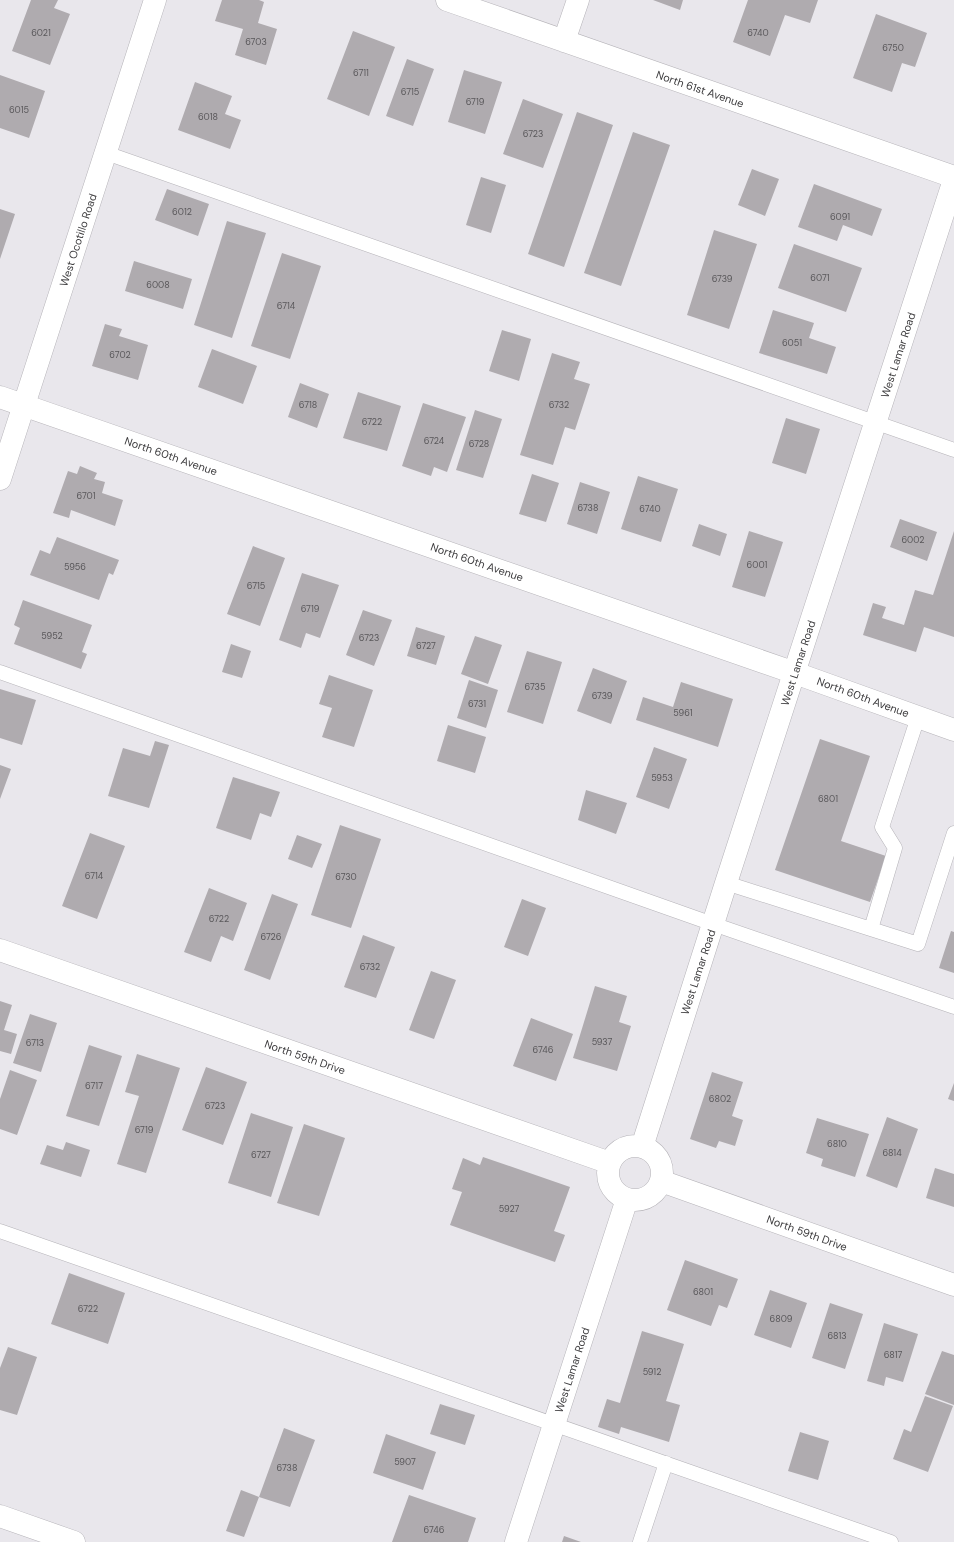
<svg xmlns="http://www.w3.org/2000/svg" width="954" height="1542" font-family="'DM Sans',sans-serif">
<rect width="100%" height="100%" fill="#e9e7ec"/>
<path fill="#afabaf" d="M31,0H58L54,8L70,14L50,65L12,51Z
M222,0H259L264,2L258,23L277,29L266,65L235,55L243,29L215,21Z
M653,0H683L680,10Z
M748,0H818L810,23L785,15L770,56L733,42Z
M876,14L927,33L915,67L902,63L892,92L853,78Z
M353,31L395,47L369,116L327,99Z
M407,59L434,69L413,126L386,116Z
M464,70L502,82L485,134L448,122Z
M0,75L45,91L29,138L0,128Z
M195,82L232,96L225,114L241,120L230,149L178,130Z
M523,99L563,114L543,168L503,154Z
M577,112L613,125L564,267L528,254Z
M633,132L670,145L621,286L584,273Z
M752,169L779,179L765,216L738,205Z
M481,177L506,185L491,233L466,225Z
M814,184L882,209L872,236L843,225L837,241L798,227Z
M167,189L209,204L198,236L155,220Z
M0,209L15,214L0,259Z
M227,221L266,233L232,338L194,325Z
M714,230L757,244L729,329L687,315Z
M794,244L862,268L846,312L778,288Z
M282,253L321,266L290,359L251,346Z
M134,261L192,279L183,309L125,291Z
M773,310L814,323L809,338L836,347L827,374L759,353Z
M105,324L122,329L119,336L148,345L138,380L92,366Z
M502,330L531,339L519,381L489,371Z
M212,349L257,366L243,404L198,387Z
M552,353L580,362L574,379L590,384L575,430L565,427L553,465L520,455Z
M300,383L329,394L317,428L288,417Z
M358,392L401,406L387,451L343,438Z
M423,403L466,417L447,472L434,467L431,476L402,466Z
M475,410L502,419L483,478L456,470Z
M786,418L820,429L806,474L772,463Z
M80,466L97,473L94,479L105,482L102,493L123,500L115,526L71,510L69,518L53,513L68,471L77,474Z
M532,474L559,483L546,522L519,514Z
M638,476L678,489L661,542L621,529Z
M580,482L610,492L597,534L567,524Z
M900,519L937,532L927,561L890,547Z
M699,524L727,534L720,556L692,546Z
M749,531L783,542L765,597L732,587Z
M954,531V637L924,627L916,652L863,635L873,603L886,607L882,618L904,625L915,590L933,595Z
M57,537L119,560L113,575L109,573L99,600L30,575L40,550L50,554Z
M253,546L285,558L260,626L227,614Z
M302,573L339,585L320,638L306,633L301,648L279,640Z
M23,600L92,625L82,652L87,654L81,669L14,644L20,628L14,625Z
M363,610L392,620L374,666L346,655Z
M416,627L445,636L436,665L407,656Z
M475,636L502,645L488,684L461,674Z
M231,644L251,651L242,678L222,672Z
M527,651L562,662L543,724L507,712Z
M593,668L627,681L611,724L577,711Z
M329,675L373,690L354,747L322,737L332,708L319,704Z
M469,680L498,690L486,728L457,718Z
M681,682L733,699L718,747L636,720L643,697L673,707Z
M0,689L36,700L22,745L0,738Z
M448,725L486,737L475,773L437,761Z
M820,739L870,756L841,841L886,856L870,902L775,870Z
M155,741L169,745L149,808L108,796L123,748L150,756Z
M654,747L687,759L669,809L636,797Z
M0,765L11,769L0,799Z
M233,777L280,792L271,817L260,813L251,840L216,828Z
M586,790L627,803L616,834L578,820Z
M340,825L381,839L351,928L311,915Z
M90,833L125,846L97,919L62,906Z
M297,835L322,844L312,868L288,859Z
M209,888L247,903L233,941L221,936L211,962L184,952Z
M272,894L298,904L270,980L244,970Z
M522,899L546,908L528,956L504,947Z
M951,931L954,932V973L939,968Z
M363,935L395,947L376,998L344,987Z
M431,971L456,980L434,1039L409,1030Z
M595,986L627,996L619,1022L631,1026L617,1071L573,1058Z
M0,1001L12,1005L4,1030L17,1034L11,1054L0,1051Z
M30,1014L57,1023L41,1072L13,1063Z
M531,1018L573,1034L556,1081L513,1066Z
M89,1045L122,1056L99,1126L66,1116Z
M137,1054L180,1068L146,1173L117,1164L139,1096L125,1092Z
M206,1067L247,1082L223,1145L182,1130Z
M10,1070L37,1080L17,1135L0,1129V1099Z
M712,1072L743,1082L732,1116L743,1120L735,1146L719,1141L716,1148L690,1139Z
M954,1083V1101L948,1099Z
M251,1113L293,1127L271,1197L228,1183Z
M887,1117L918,1129L897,1188L866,1176Z
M817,1118L869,1134L855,1177L821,1166L823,1159L806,1153Z
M304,1124L345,1138L319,1216L277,1203Z
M66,1142L90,1150L81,1177L40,1164L47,1145L63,1150Z
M483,1157L570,1187L554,1231L565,1235L555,1262L450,1225L462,1192L452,1189L463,1158L480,1165Z
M935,1168L954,1174V1207L926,1198Z
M685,1260L738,1279L727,1308L719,1305L711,1326L667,1310Z
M69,1273L125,1293L108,1344L51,1324Z
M770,1290L807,1303L791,1348L754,1335Z
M830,1303L863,1314L845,1369L812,1358Z
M884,1323L918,1334L903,1382L886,1377L884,1386L867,1381Z
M642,1331L684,1344L666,1401L680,1405L669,1442L621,1427L619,1434L598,1427L607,1399L620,1403Z
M8,1347L37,1357L17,1415L0,1410V1368Z
M942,1351L954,1355V1405L925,1394Z
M925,1396L953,1406L928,1472L893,1459L904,1429L911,1432Z
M440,1404L475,1415L465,1445L430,1434Z
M284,1428L315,1440L290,1507L259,1497L244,1537L226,1531L241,1490L259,1497Z
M800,1432L829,1441L818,1480L788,1471Z
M386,1434L436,1452L423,1490L373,1473Z
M409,1495L476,1518L468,1542H392Z
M564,1536L581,1542H562Z"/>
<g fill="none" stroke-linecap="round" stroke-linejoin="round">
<defs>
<path id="service" d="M106,153L954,450
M0,672L713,924L954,1007
M726,883L918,944L954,833
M871,929L895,848L882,827L918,717
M0,1231L891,1542
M640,1542L666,1463"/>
<path id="minor" d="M447,0L954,177
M564,41L578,0
M0,397L795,673L954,730
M0,950L610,1163
M608 1173a27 27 0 1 1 54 0a27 27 0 1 1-54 0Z
M642,1147L726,883L954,180
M661,1181L954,1285
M516,1542L627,1199"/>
<path id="tertiary" d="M0,479L155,0"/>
<path id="secondary" d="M0,1516L74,1542"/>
</defs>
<use href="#service" stroke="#b5b3b8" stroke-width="15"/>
<use href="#minor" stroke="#b5b3b8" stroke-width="23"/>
<use href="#tertiary" stroke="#b5b3b8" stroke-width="23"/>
<use href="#secondary" stroke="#b5b3b8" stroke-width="23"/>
<use href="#service" stroke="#fff" stroke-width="14"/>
<use href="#minor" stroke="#fff" stroke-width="22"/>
<use href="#tertiary" stroke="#fff" stroke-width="22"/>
<use href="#secondary" stroke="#fff" stroke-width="22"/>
</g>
<g text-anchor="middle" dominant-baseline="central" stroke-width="3" stroke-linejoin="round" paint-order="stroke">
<g font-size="9" fill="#59575a">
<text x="41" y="33">6021</text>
<text x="758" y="33">6740</text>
<text x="256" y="42">6703</text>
<text x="893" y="48">6750</text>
<text x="361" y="73">6711</text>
<text x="410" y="92">6715</text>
<text x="475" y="102">6719</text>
<text x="19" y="110">6015</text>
<text x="208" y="117">6018</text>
<text x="533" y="134">6723</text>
<text x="182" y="212">6012</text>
<text x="840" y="217">6091</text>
<text x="820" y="278">6071</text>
<text x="722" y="279">6739</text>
<text x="158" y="285">6008</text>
<text x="286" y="306">6714</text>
<text x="792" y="343">6051</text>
<text x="120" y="355">6702</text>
<text x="308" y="405">6718</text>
<text x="559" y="405">6732</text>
<text x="372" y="422">6722</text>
<text x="434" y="441">6724</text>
<text x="479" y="444">6728</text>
<text x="86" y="496">6701</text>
<text x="588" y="508">6738</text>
<text x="650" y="509">6740</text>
<text x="913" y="540">6002</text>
<text x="757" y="565">6001</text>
<text x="75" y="567">5956</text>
<text x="256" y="586">6715</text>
<text x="310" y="609">6719</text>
<text x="52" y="636">5952</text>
<text x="369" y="638">6723</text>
<text x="426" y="646">6727</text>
<text x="535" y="687">6735</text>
<text x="602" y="696">6739</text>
<text x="477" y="704">6731</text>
<text x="683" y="713">5961</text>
<text x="662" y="778">5953</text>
<text x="828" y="799">6801</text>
<text x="94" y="876">6714</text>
<text x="346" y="877">6730</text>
<text x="219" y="919">6722</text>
<text x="271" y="937">6726</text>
<text x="370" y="967">6732</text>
<text x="602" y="1042">5937</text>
<text x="35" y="1043">6713</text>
<text x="543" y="1050">6746</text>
<text x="94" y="1086">6717</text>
<text x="720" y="1099">6802</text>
<text x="215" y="1106">6723</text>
<text x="144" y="1130">6719</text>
<text x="837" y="1144">6810</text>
<text x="892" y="1153">6814</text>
<text x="261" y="1155">6727</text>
<text x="509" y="1209">5927</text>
<text x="703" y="1292">6801</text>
<text x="88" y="1309">6722</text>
<text x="781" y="1319">6809</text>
<text x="837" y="1336">6813</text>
<text x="893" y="1355">6817</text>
<text x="652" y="1372">5912</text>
<text x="405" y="1462">5907</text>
<text x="287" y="1468">6738</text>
<text x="434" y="1530">6746</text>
</g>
<g font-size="11" fill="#3c3b3d" stroke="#fff">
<text transform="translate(700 89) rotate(19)">North 61st Avenue</text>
<text transform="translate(78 240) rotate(-72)">West Ocotillo Road</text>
<text transform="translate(898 355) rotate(-72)">West Lamar Road</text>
<text transform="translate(171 456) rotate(19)">North 60th Avenue</text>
<text transform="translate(477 562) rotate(19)">North 60th Avenue</text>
<text transform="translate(798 663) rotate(-72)">West Lamar Road</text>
<text transform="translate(863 697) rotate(20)">North 60th Avenue</text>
<text transform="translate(698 972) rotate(-72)">West Lamar Road</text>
<text transform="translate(305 1057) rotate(19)">North 59th Drive</text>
<text transform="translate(807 1233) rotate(20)">North 59th Drive</text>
<text transform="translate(572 1370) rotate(-72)">West Lamar Road</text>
</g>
</g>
</svg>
